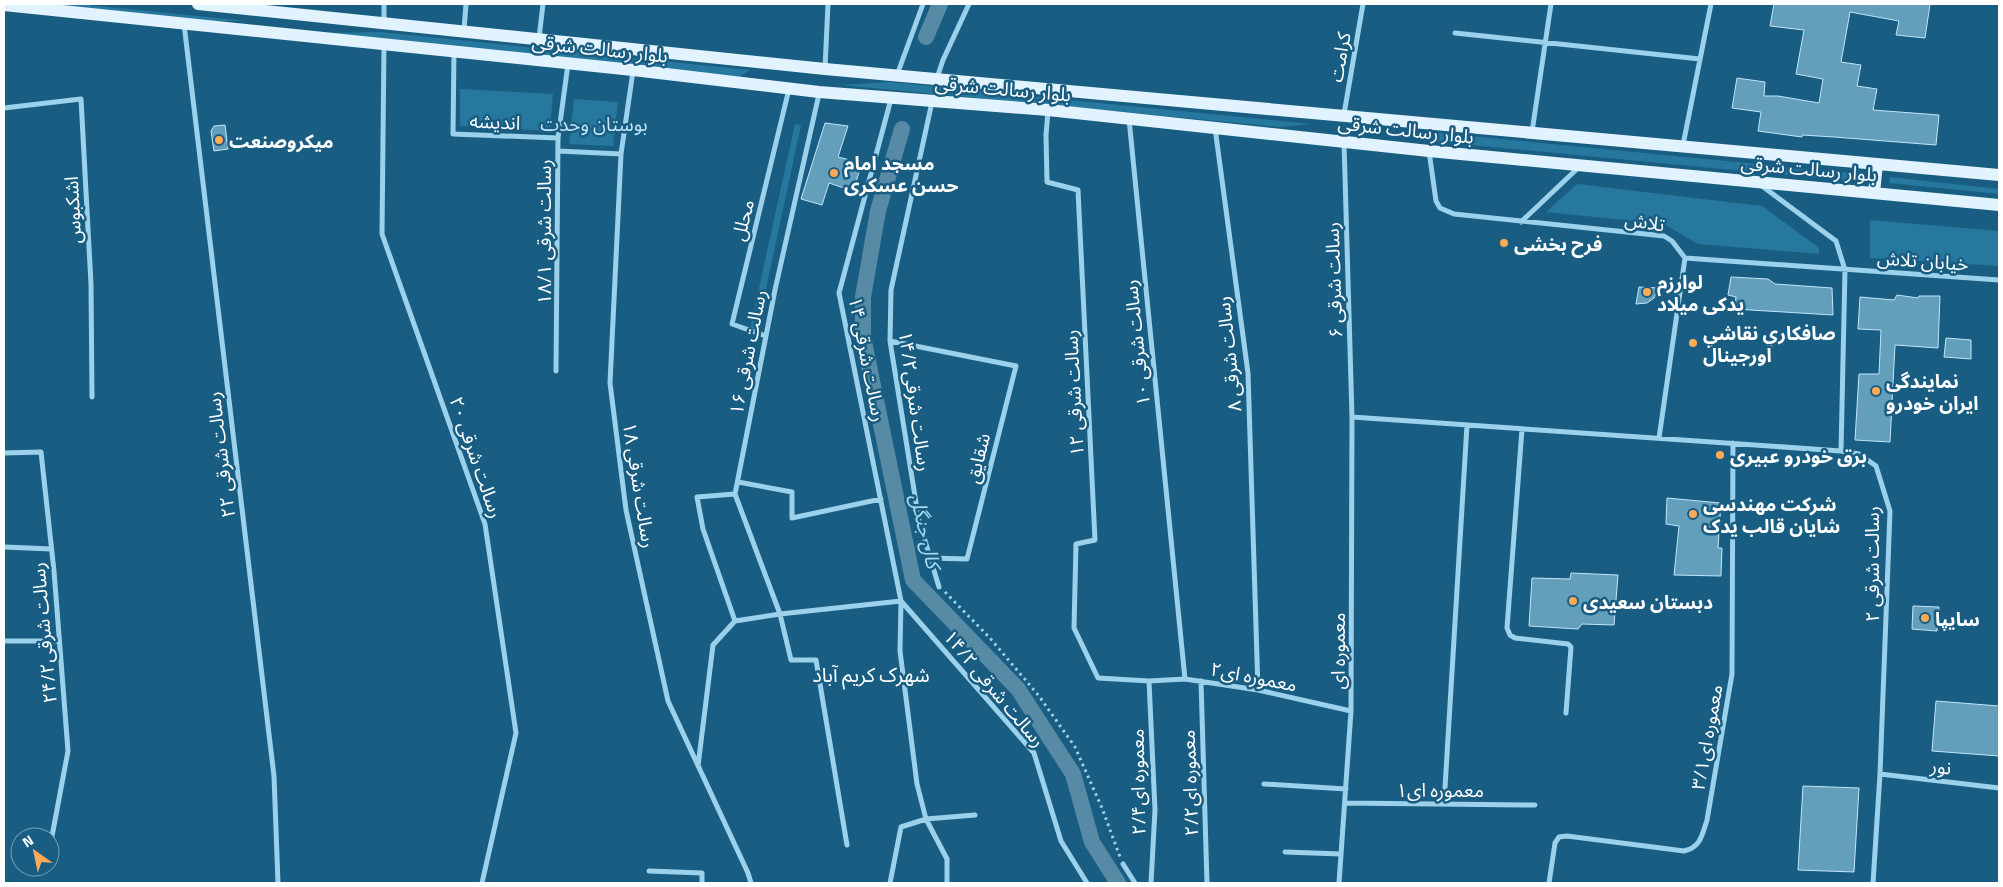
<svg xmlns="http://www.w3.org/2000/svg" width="2003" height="887" font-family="'Titillium Web','Noto Sans Arabic',sans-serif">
<rect width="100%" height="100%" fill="#195e82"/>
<path fill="#27789f" d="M18,4H77L247,21H207Z
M380,32L750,70L739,77L325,33Z
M889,82L1311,124L1280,127L841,85Z
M460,89L553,94L550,131L460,126Z
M574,99L618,102L613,146L569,144Z
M795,124L801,125L757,331L750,329Z
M1419,131L1859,174L1858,182L1418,140Z
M1890,177L1999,189V194L1889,183Z
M1577,184L1762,206L1819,248V254L1698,244L1664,224L1546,212Z
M1870,220L1999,231V266L1870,258Z"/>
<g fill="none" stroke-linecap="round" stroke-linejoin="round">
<path stroke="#578aa5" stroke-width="16" d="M926,37L940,4
M902,129L878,211L863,297V337L913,580L1018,689L1073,774L1092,842L1118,883"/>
</g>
<path fill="#639ebb" stroke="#c1e6f9" d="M1774,4H1930L1925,38L1896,35L1899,21L1850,12L1841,62L1861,65L1857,86L1877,89L1873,110L1939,115L1936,145L1834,137L1802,135V137L1758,131L1761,112L1732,108L1737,78L1765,82L1764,96H1778L1819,103L1823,79L1796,74L1804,30L1770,26Z
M825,123L848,126L838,157L862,163L853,191L829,183L822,205L801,199Z
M225,125L228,149L214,151L211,131L214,126Z
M1731,277L1768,279L1775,284L1832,288L1833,315L1734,309L1736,297L1728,295Z
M1639,287L1659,288L1654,298L1647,303L1636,304Z
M1897,295L1918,298L1919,296H1940L1938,348L1895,345L1890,442L1855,440L1859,374H1879L1881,330L1858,329L1860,297L1894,300Z
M1946,338L1971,340V359L1944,357Z
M1667,498L1721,503L1718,548H1722L1721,576L1674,575L1679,526L1666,524Z
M1571,573L1618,575L1614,625L1582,624L1578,629L1529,626L1532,578L1570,579Z
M1913,606L1939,607L1937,631L1912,629Z
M1936,701L1999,706V756L1932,751Z
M1803,786L1859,788L1854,872L1798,870Z"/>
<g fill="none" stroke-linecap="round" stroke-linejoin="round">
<path stroke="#9cd1eb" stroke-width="3" stroke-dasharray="2.5 4" stroke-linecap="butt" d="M945,592L989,637L1039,696L1075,747L1102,808L1120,857"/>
<path stroke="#9cd1eb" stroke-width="5" d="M384,23V4
M184,24L274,776L278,883
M464,30L466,4
M1455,33L1700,59
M539,38L543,4
M384,45L382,234L485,524L516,733L482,883
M454,52L453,134L558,138
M825,68L828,4
M633,71L621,154L610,383L626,510L668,701L748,873L751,883
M897,75L923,4
M937,78L943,60L969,4
M819,94L775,290L735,494L780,614L791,660H816L847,845
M891,99L839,293L901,601L900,651L917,784L926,819L947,859V883
M932,102L891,290L890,341L919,521L939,587
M4,108L81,99L91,284L92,397
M1048,111L1046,135L1047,182L1078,190L1095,540L1076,544L1074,628L1098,678L1149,681L1185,679L1258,690L1351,711
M1344,114L1363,4
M1129,119L1185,679
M1215,128L1248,373L1258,690
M1532,132L1551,4
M1683,145L1711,4
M558,151L621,154
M1429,151L1436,201L1440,208L1454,214L1664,236L1672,241L1685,258L1999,280
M1762,186L1836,241L1845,270L1841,451L1859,454L1876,466L1890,511L1880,774L1873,883
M1521,222L1579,167
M766,336L732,324L789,89
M890,341L1016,366L967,559L930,558
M556,371L558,138L568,64
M1352,417L1841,451
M1522,429L1507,628L1510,635L1515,638L1568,644L1571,647L1566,713
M1659,438L1685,258
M4,453L41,452L54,571L68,751L50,847
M738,482L792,492V518L881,499
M735,494L697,497L703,529L735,621L780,614L901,601
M4,547L51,549
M901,601L1034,753L1061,841L1087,883
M4,641H59
M1149,681L1155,810L1151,883
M1201,681L1207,883
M698,766L713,645L735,621
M1880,774L1999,788
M1264,784L1346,789
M1345,803L1535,805
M1444,804L1467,425
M1285,852L1341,854
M1123,864L1135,883
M649,871L702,873V883
M890,883L901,827L926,819L975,815
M1339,883L1351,711L1352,417L1344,142
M1549,883L1555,843L1559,837L1567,836L1684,851C1701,847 1702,835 1707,820L1732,674L1733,443"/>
<path stroke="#e1f3ff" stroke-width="12" d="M198,4L825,69L1999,175
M4,5L633,70L819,92L1048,110L1429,151L1999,205
M1874,193L1877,164"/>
</g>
<g fill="#ffaa57" stroke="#195e82" stroke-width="2">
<circle cx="219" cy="140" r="5"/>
<circle cx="834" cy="173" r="5"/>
<circle cx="1504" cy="243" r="5"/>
<circle cx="1647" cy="292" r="5"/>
<circle cx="1693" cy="343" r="5"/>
<circle cx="1876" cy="391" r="5"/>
<circle cx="1720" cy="455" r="5"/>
<circle cx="1693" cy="514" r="5"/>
<circle cx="1573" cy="601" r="5"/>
<circle cx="1925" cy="618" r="5"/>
</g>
<g text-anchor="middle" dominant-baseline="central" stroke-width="5" stroke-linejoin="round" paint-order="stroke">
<g font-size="19" fill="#fff" stroke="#195e82">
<text transform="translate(600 48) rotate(6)">بلوار رسالت شرقی</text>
<text transform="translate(1339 57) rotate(-80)">کرامت</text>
<text transform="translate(1003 88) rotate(5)">بلوار رسالت شرقی</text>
<text transform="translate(495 121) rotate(3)">اندیشه</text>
<text transform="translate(1406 129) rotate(6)">بلوار رسالت شرقی</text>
<text transform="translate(1809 168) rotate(5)">بلوار رسالت شرقی</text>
<text transform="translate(72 210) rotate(-93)">اشکبوس</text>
<text transform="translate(742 220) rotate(-76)">محلل</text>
<text transform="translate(1645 221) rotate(9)">تلاش</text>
<text transform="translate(543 232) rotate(-90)">رسالت شرقی ۱۸/۱</text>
<text transform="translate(1923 260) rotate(4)">خیابان تلاش</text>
<text transform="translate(1333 280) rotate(-92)">رسالت شرقی ۶</text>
<text transform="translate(1136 343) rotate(-96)">رسالت شرقی ۱۰</text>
<text transform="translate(747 352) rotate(-79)">رسالت شرقی ۱۶</text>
<text transform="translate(1228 354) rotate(-96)">رسالت شرقی ۸</text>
<text transform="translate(868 359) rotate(79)">رسالت شرقی ۱۴</text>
<text transform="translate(1073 393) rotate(-93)">رسالت شرقی ۱۲</text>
<text transform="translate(916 401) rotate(82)">رسالت شرقی۱۴/۲</text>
<text transform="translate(220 455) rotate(-97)">رسالت شرقی ۲۲</text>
<text transform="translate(477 457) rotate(71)">رسالت شرقی ۲۰</text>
<text transform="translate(977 458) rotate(-76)">شقایق</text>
<text transform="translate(640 485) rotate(81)">رسالت شرقی ۱۸</text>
<text transform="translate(1871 564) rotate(-90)">رسالت شرقی ۲</text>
<text transform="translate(43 633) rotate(-95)">رسالت شرقی۲۴/۲</text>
<text transform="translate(1337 651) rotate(-90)">معموره ای</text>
<text transform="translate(1254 676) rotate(11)">معموره ای۲</text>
<text transform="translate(995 688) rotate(50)">رسالت شرقی ۱۴/۲</text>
<text transform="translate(1706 737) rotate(-80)">معموره ای۳/۱</text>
<text transform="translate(1941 766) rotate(6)">نور</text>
<text transform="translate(1137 782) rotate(-91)">معموره ای۲/۴</text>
<text transform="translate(1189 783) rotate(-92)">معموره ای۲/۲</text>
<text x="1440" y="789">معموره ای۱</text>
</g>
<g font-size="19" fill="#c1e6f9" stroke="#195e82">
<text x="594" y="123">بوستان وحدت</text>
</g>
<g font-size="19" font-weight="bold" fill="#fff" stroke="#195e82" text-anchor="start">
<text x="229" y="140">میکروصنعت</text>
<text x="844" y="162">مسجد امام<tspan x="844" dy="22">حسن عسکری</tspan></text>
<text x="1514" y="243">فرح بخشی</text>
<text x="1657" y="281">لوارزم<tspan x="1657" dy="22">یدکی میلاد</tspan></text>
<text x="1703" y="332">صافكاري نقاشي<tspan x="1703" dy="22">اورجينال</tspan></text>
<text x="1886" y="380">نمایندگی<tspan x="1886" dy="22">ایران خودرو</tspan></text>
<text x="1730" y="455">برق خودرو عبیری</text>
<text x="1703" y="503">شرکت مهندسی<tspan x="1703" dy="22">شایان قالب یدک</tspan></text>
<text x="1583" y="601">دبستان سعیدی</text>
<text x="1935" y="618">سایپا</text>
</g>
<g font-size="20" font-style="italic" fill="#a8dbf3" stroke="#195e82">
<text transform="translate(926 531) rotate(77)">کال جنگل</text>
</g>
<g font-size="20" fill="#fff" stroke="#195e82">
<text x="871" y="674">شهرک کریم آباد</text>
</g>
</g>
<rect width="2003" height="887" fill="none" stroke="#ffffff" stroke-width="10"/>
<g transform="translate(35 852) rotate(327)"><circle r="24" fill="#195e82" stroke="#759eb4"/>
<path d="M0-4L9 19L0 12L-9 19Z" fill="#ffaa57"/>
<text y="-8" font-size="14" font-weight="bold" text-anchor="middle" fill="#ffffff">N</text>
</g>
</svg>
